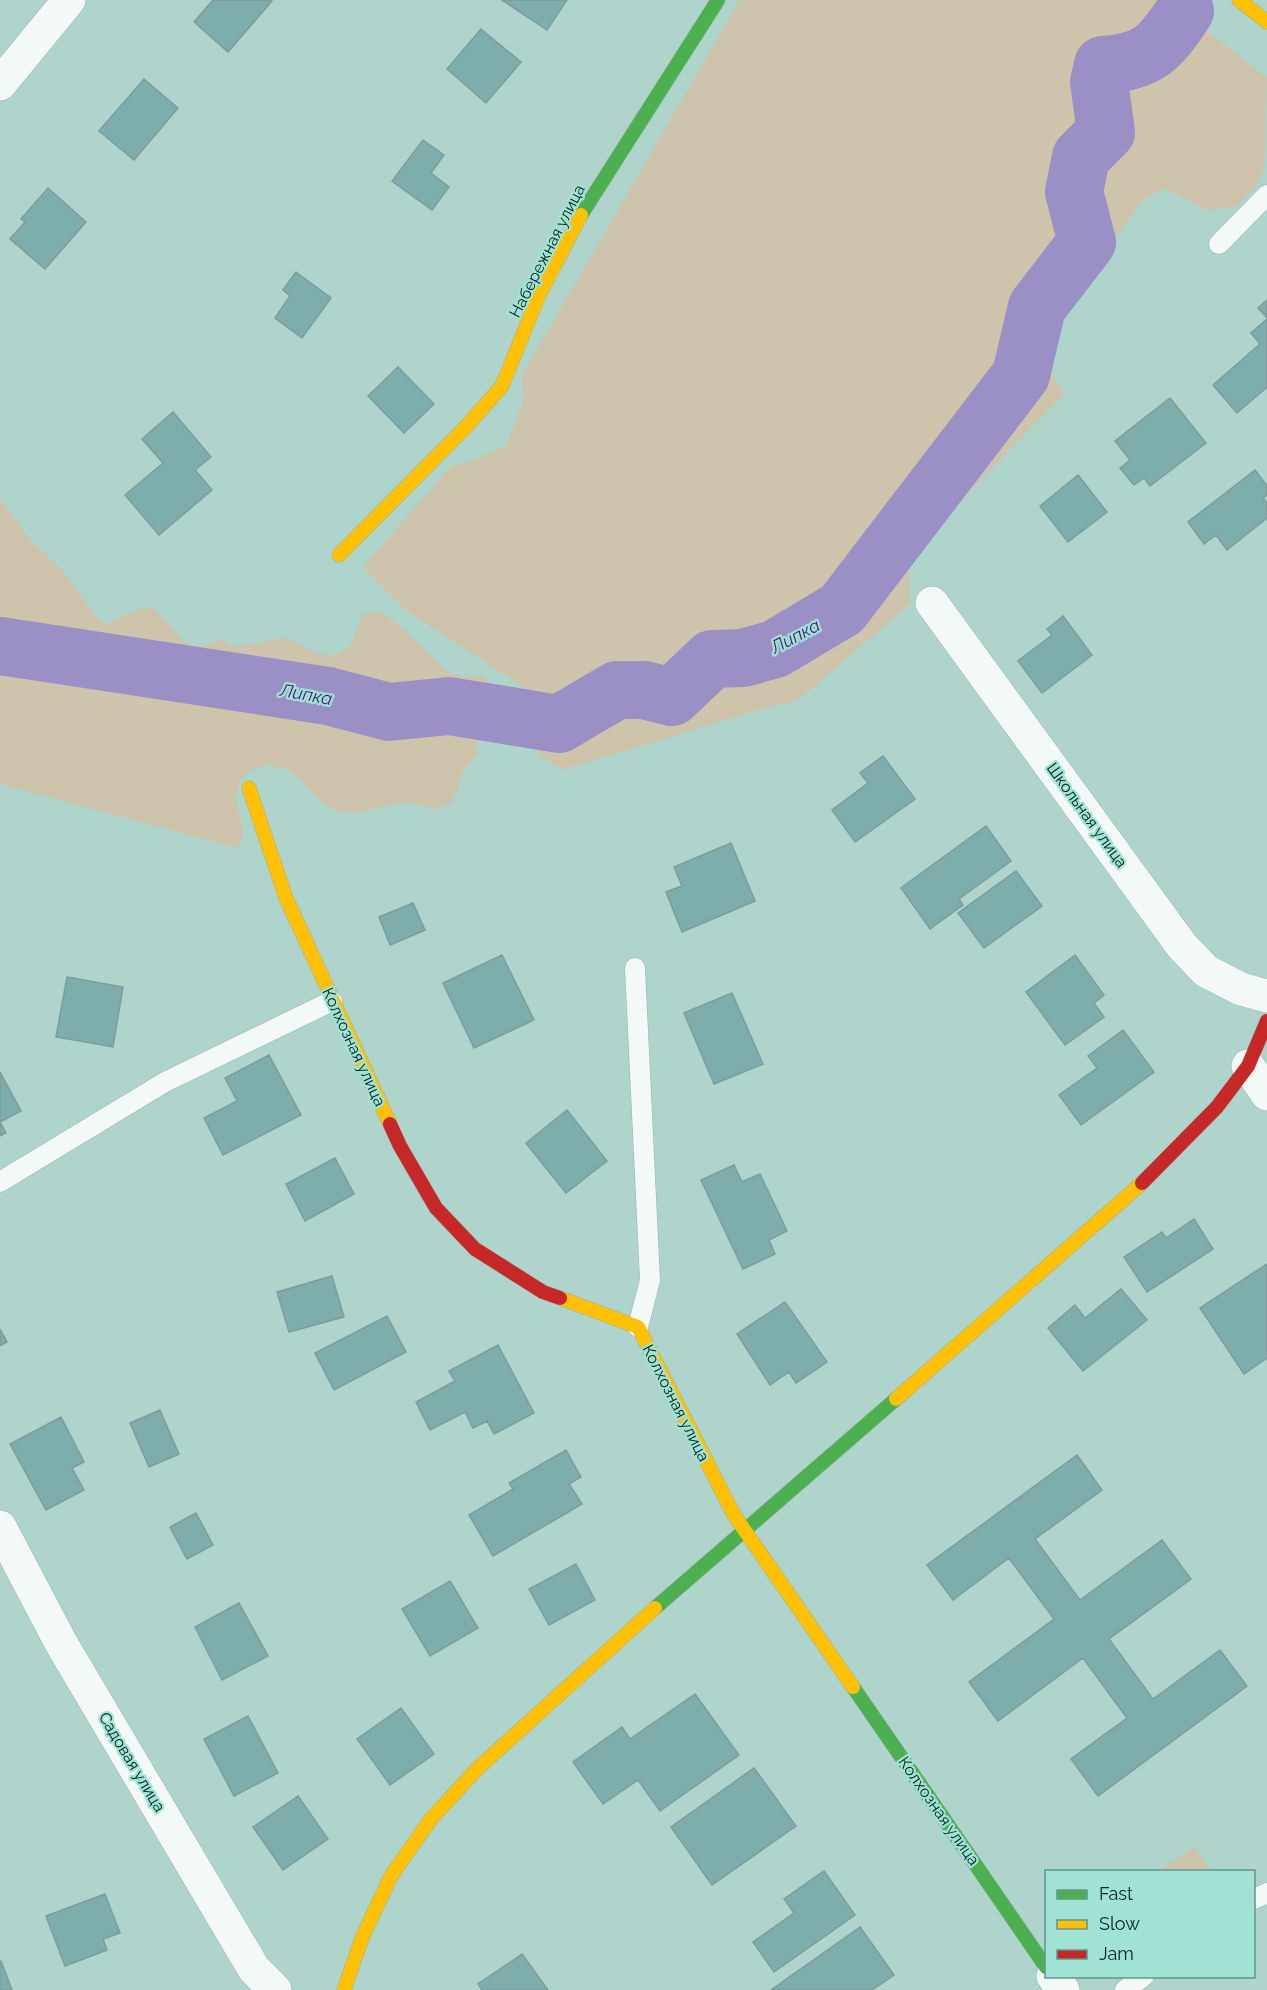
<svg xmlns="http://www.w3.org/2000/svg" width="1267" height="1990" font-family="Raleway,sans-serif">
<rect width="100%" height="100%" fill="#afd4cc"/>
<path fill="#cdc4ab" d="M740,0H1168L1267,78L1265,167L1255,189L1235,207L1209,210L1165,189L1142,200L1038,350L1064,394L909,555L910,604L797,701L772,706L562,770L542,756L526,736L539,697L408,612L363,567L451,466L467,463L507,445L524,398L521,377Z
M0,499L28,537L65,573L94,614L106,624L138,609L154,608L188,646H205L222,639L235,647L286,638L316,653L332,656L350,647L363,614L381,612L395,622L448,672L465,677L483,676C500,689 501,696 495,716L478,723L476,756L464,769L453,801L438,809L405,802L355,813L337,811L322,803L298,777L284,768L266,765L250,770L239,782L236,798L243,832L238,848L0,784Z
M1195,1847L1211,1871H1158Z"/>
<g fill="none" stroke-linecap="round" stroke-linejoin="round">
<path stroke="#9a90c6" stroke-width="58" d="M0,646L328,696L389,712L449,706L559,724L617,690H644L672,697L712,659L743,658L775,649L842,609L1021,375L1037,307L1087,242L1074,192L1081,157L1106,132L1099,82L1103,65C1149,62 1161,47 1185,11"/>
</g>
<path fill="#7eaeab" stroke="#7e9c9a" stroke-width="1.5" d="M213,0H271L272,1L228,52L194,22Z
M502,0H567L547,30Z
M481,29L521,62L486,103L447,69Z
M144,79L178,108L134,160L99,131Z
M423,140L444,155L431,173L449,187L432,210L392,181Z
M48,188L86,222L45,269L10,239L25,222L21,219Z
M296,272L331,298L302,338L275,318L290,296L283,290Z
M1267,300V318L1258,308Z
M1267,319V387L1237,413L1213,385L1260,344L1251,333Z
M398,367L434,404L404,433L368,396Z
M1170,398L1206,443L1150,486L1144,478L1134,485L1120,468L1130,460L1115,441Z
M173,412L211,457L195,470L212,490L159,535L125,495L163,463L142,439Z
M1255,470L1267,486V495L1263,498L1267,503V518L1227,550L1216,535L1204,544L1188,522Z
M1078,475L1107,512L1068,542L1040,506Z
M1063,616L1092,655L1042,693L1018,661L1052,635L1047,629Z
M883,756L915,799L855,842L832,810L868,783L860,773Z
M986,826L1011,861L959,899L963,905L930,929L901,888Z
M731,843L755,901L682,932L666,892L682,886L674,867Z
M1016,871L1042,906L984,948L958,913Z
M413,903L425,930L390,945L379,917Z
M502,955L534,1020L474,1048L443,983Z
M1075,955L1104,995L1094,1003L1104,1017L1065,1045L1026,992Z
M67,977L123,987L113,1047L56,1037Z
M732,993L763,1064L714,1084L684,1013Z
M1123,1030L1154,1072L1081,1125L1059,1095L1097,1068L1088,1056Z
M269,1055L301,1115L223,1155L204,1118L237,1101L225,1078Z
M0,1072L21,1111L0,1122L6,1133L0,1136Z
M567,1110L607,1161L566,1193L526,1143Z
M335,1158L354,1194L305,1221L286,1184Z
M734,1165L742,1182L760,1174L787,1231L769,1240L775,1254L743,1269L701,1180Z
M1194,1219L1213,1249L1147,1292L1124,1257L1162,1232L1166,1238Z
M1267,1264V1358L1244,1374L1200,1308Z
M332,1276L344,1317L289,1332L277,1292Z
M1121,1289L1147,1320L1083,1371L1048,1328L1075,1305L1085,1318Z
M785,1302L827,1362L796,1383L789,1372L770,1385L737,1334Z
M387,1316L406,1352L334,1390L315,1353Z
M0,1329L7,1342L0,1346Z
M498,1345L534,1413L494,1434L487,1421L473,1428L465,1412L430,1430L416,1402L455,1381L449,1371Z
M160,1410L179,1454L149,1467L130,1423Z
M61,1417L84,1462L72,1468L84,1490L46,1510L10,1444Z
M566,1450L581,1477L569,1484L582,1504L493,1556L469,1515L513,1489L509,1483Z
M1077,1455L1102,1490L1035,1539L1080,1600L1162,1540L1191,1579L1109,1639L1153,1699L1220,1650L1247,1686L1098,1796L1071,1759L1127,1718L1083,1658L998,1721L969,1682L1054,1619L1009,1558L953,1600L927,1565Z
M196,1513L213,1545L187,1559L170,1527Z
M576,1564L595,1600L549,1625L529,1589Z
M450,1581L478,1628L430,1656L402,1609Z
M239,1603L268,1656L222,1680L195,1627Z
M695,1694L739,1755L660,1811L638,1780L603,1804L573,1762L622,1727L630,1739Z
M401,1708L434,1754L390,1785L357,1739Z
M248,1716L278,1773L234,1796L204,1739Z
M754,1768L796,1826L712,1885L671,1827Z
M298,1796L328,1839L283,1870L253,1827Z
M824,1871L855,1915L774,1972L753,1942L794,1913L784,1899Z
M105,1894L120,1933L103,1939L107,1950L65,1966L46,1916Z
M860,1927L894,1975L872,1990H771Z
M522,1954L548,1990H482L478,1984Z
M0,1961H1L12,1990H0Z"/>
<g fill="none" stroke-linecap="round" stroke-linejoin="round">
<defs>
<path id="lane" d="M1219,244L1267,195
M635,968L650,1280L638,1327
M0,1182L165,1082L332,1001
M1254,1899L1267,1893
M1125,1990L1144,1976"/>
<path id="street" d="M0,84L69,0
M932,603L1182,946L1206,971L1241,989L1267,996
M1248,1066L1267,1094
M0,1527L61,1643L254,1969L275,1990
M1053,1976L1063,1990"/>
<path id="fast" d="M581,215L718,0
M655,1608L896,1399
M853,1687L1046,1967"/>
<path id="slow" d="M1239,0L1267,22
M339,555L465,428L502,386L539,295L581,215
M249,788L286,898L390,1124
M560,1298L638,1327L734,1515L853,1687
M896,1399L1142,1183
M344,1990L362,1938L391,1876L431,1819L477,1769L655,1608"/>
<path id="jam" d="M390,1124L400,1146L436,1208L475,1249L543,1292L560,1298
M1142,1183L1217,1107L1248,1066L1267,1021"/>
</defs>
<use href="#lane" stroke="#95b2ac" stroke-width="21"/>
<use href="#street" stroke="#95b2ac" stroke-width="34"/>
<use href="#fast" stroke="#95b2ac" stroke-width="15"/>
<use href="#slow" stroke="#95b2ac" stroke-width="15"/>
<use href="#jam" stroke="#95b2ac" stroke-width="15"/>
<use href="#lane" stroke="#f3f9f7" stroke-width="20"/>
<use href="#street" stroke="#f3f9f7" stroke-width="33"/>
<use href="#fast" stroke="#4caf50" stroke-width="14"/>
<use href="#slow" stroke="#ffc107" stroke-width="14"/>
<use href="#jam" stroke="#c62828" stroke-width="14"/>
</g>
<g text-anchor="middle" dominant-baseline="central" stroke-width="4.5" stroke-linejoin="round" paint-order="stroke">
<g font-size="16" fill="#05211d" stroke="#a0e3d5">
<text transform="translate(547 251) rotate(-63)">Набережная улица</text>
<text transform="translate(1087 815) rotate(54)">Школьная улица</text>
<text transform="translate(354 1047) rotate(65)">Колхозная улица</text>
<text transform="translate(676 1403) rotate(63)">Колхозная улица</text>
<text transform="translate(132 1762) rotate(59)">Садовая улица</text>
<text transform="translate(939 1811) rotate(55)">Колхозная улица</text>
</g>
<g font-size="18" font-style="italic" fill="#481b7a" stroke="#a0e3d5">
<text transform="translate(795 636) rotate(-28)">Липка</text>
<text transform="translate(306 694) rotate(10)">Липка</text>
</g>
</g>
<rect x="1045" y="1870" width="210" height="108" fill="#a0e3d5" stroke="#62958b" stroke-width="1.5"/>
<rect x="1057" y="1890" width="30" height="9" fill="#4caf50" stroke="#62958b" stroke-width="1.5"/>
<text x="1099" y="1900" font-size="18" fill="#05211d">Fast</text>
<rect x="1057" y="1920" width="30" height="9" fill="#ffc107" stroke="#62958b" stroke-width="1.5"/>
<text x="1099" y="1930" font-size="18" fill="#05211d">Slow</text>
<rect x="1057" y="1950" width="30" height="9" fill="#c62828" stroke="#62958b" stroke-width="1.5"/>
<text x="1099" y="1960" font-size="18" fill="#05211d">Jam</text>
</svg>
